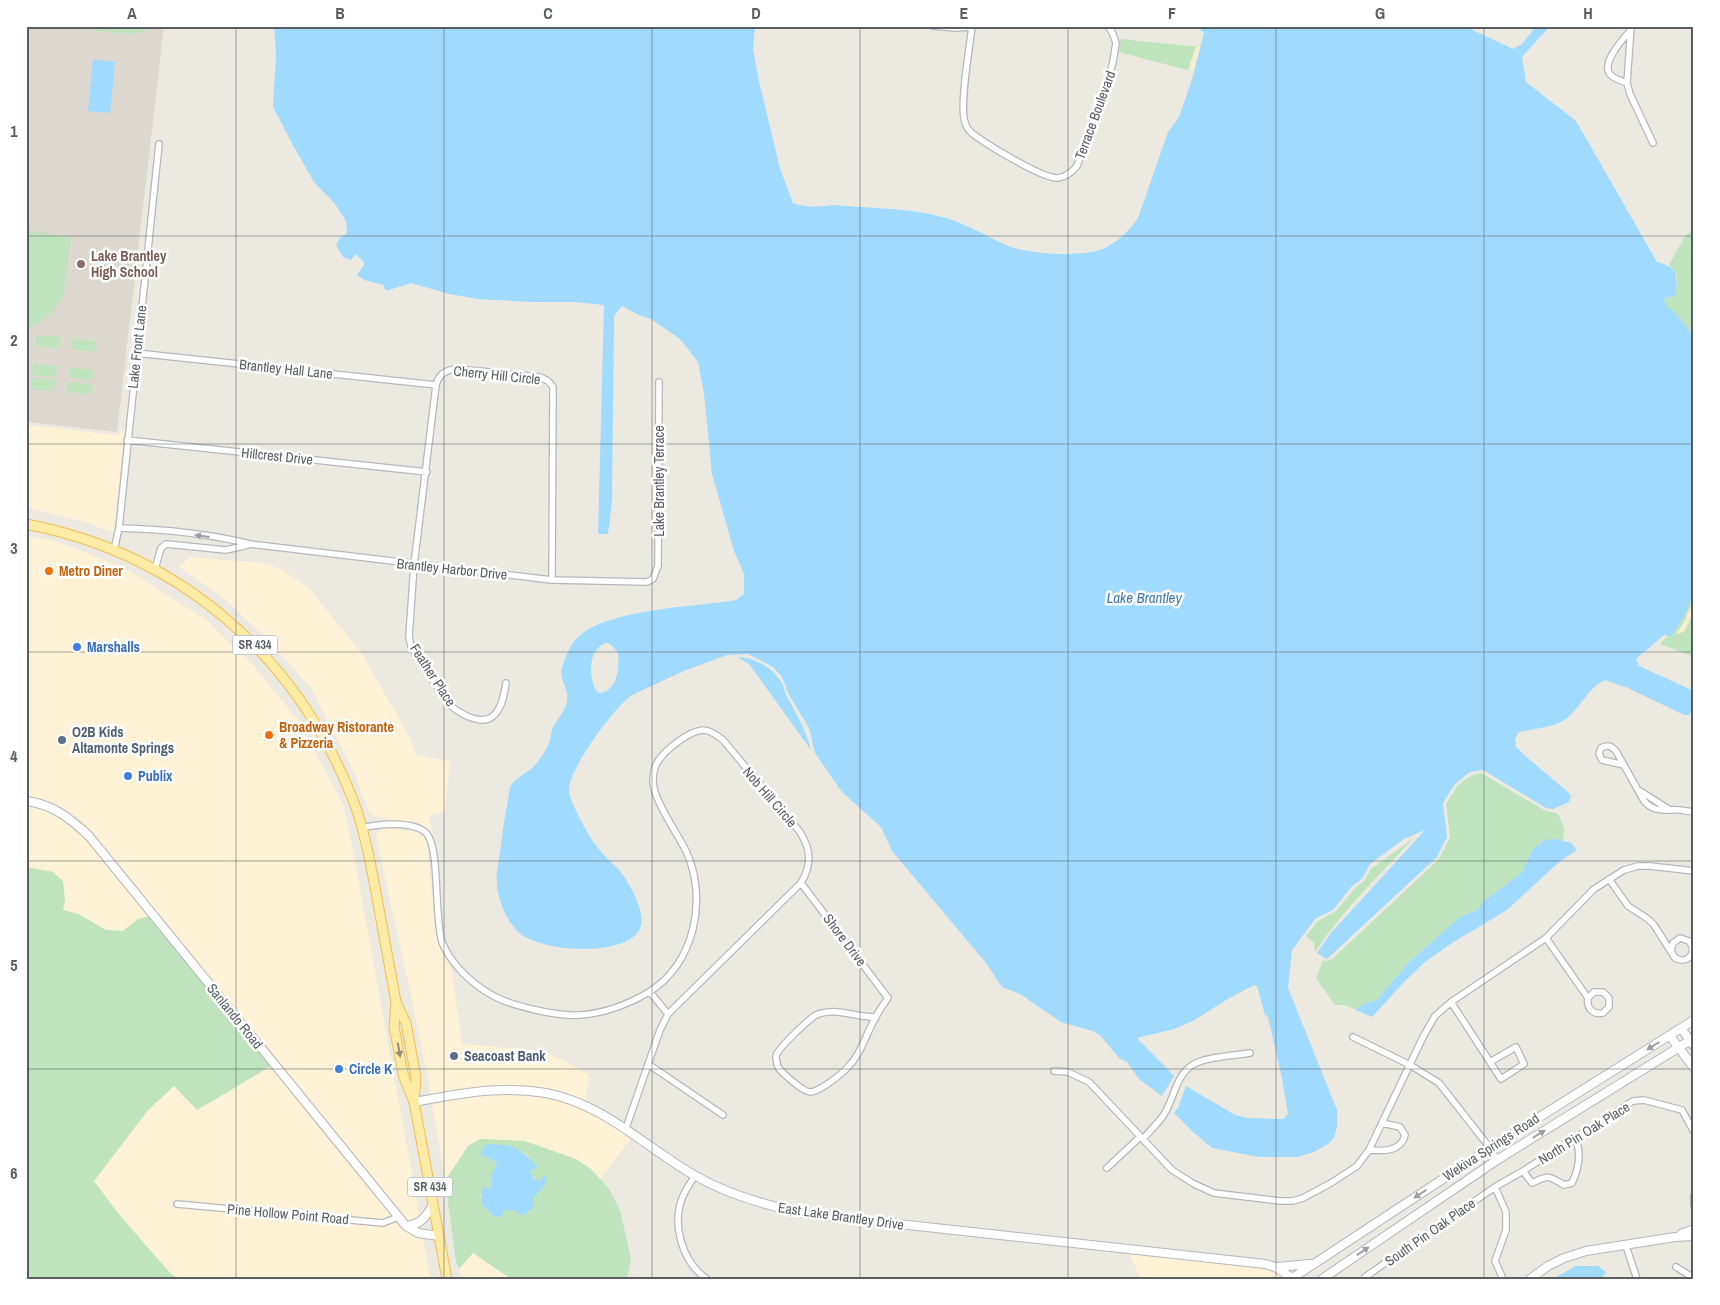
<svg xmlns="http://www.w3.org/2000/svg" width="1720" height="1305" font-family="'Archivo Narrow',sans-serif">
<rect width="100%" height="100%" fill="#ece9e1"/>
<path fill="#fdf2d5" d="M26,425L117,435L120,434L121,430H124L114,533L82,521L26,507Z
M26,535L62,543L126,569L205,619L253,665L297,719L343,804L354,856L420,1218L418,1219L407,1223L94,835L75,818L60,807L41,799L26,797Z
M190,557L262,563L279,568L308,587L362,654L409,736L417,756L450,761L445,812L429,815L433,837L428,830L419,825L373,816L369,812L353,770L311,688L267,639L224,598L179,567Z
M26,804L38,806L55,813L70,823L86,838L150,916L138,919L123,931L106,930L78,914L63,910L65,899L53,872L26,867Z
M386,828L417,832L423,835L427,841L435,925L439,944L451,964L462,1044L542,1051L563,1060L589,1075L586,1102L567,1095L533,1088L514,1086L495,1085L475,1088L431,1095L409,986L376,837L378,832Z
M271,1066L393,1216L383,1219L174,1201L173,1207L383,1226L397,1222L402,1230L423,1237L430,1279H179L170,1273L117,1212L94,1181L148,1110L174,1086L198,1110Z
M514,1093L547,1097L586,1109L607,1120L632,1137L600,1179L591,1169L548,1148L524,1141L480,1139L468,1146L445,1181L432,1102L477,1094Z
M473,1253L511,1279H461L459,1269Z
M1129,1253L1265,1268L1283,1275L1277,1279H1141Z"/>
<path fill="#dcd8cf" d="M26,26H164L117,432L26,422Z"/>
<path fill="#bfe4bd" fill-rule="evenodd" d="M51,26H152L142,32L130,34Z
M1120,39L1209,48L1202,74L1119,52Z
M26,230L71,238L64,294L51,314L26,331Z
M1694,231V337L1677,315L1668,310L1664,299L1676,295L1677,275L1669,265L1686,234Z
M37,335L60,337L59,348L35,346Z
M73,339L96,341L95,352L72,349Z
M33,364L57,366L56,377L32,375Z
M70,367L93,370L92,380L69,378Z
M32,378L55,380L54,391L31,389Z
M68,382L92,384L90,395L67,392Z
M1694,591V657L1660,644L1667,636L1671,637L1687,611Z
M1481,773L1544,810L1558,814L1564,828L1563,841L1543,840L1533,849L1522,872L1483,902L1476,911L1460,918L1407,964L1377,1000L1363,1004L1356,1010L1345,1005H1335L1316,978L1323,960L1326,961L1331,960L1439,859L1450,837L1446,804L1457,786L1463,781L1472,775Z
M1414,838C1379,875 1343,910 1315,952L1314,943L1306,936L1318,921L1336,911L1355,888L1364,881L1371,869Z
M26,867L53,872L63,881L65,899L63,910L78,914L106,930L123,931L138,919L150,916L271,1066L197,1110L174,1086L148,1110L94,1181L117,1212L170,1273L179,1279H26Z
M480,1139L524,1141L576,1159L591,1169L609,1189L620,1210L631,1258L627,1279H511L473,1253L459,1269L456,1261L445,1181L468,1146ZM485,1145C503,1145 510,1145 527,1155C530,1157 531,1161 534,1164V1168L530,1172L536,1181H540L541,1178L545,1185C540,1189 533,1195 532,1201L520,1215L515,1210L505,1209L504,1212L482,1200L480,1195L491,1187L492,1182L491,1175L497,1164L494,1160L481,1153Z"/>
<path fill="#f9edcf" d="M1196,46L1209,48L1202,74L1188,70Z
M1694,598V612L1684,632L1676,634L1684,622Z"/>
<path fill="#a0dafe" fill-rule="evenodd" d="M274,26H755L753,49L759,81L780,169L793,203C807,208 816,207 833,205C866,208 910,208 942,217C966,223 985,236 1008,246C1030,254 1084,258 1105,248C1119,241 1129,231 1138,218L1168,132L1179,117L1192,79L1204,33L1197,26H1464L1513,49L1522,44L1536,26H1550L1522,57L1526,82L1576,121L1657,262C1679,268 1677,274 1676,295L1664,299L1668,309H1672L1694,337V591L1687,611L1671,637L1664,635L1636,659L1639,666L1694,691V708L1689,715H1684L1628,688L1605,680C1586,688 1580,712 1561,722C1549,728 1532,729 1519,732L1515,739L1516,747L1523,754L1569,793L1571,796L1569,802L1553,809L1546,808L1483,770L1470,772L1455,784L1443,803L1447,837L1437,857L1327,959L1317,953L1330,934L1425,830L1404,839L1370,864L1362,879L1352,886L1333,910L1315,919L1292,950L1288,988L1337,1110V1127L1334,1138L1328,1144L1314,1152L1298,1157H1259L1212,1148L1192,1131L1174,1113L1178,1108L1186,1086L1235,1115L1248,1118L1283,1119L1288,1114L1282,1078L1268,1017L1265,1015L1257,986L1254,985L1226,1000L1193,1021L1174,1029L1137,1038L1174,1076L1162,1096L1139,1079L1127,1062L1120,1059L1100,1035L1092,1031L1061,1022L1020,994L1002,987L986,963L892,851L881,827L842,792L815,753L809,728L788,693L782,677L773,667L748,654L727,655L686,670L632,695C615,706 567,771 569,791C570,802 586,830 592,840C599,851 610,861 619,870C627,880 633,890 637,901C648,928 638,940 612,946C588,952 550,949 527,938C507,928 494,893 497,872C501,848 503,824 508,800C509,796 509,790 510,787C514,779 524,774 531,769C538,763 545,752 549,743C550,739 551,735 552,730C557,717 570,708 567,694C566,685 559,677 562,668C565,658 571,643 579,636C610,609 694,607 736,600L744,594V574L734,551L712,474L704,393L698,362L680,339L651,319L639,315L622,306L614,316L612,501L608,534H598L604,305L574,302H532L478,299L449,294L411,283L386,291L383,285L364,280L357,275L364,265V262L355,254L351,260L343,257L336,245L339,239L347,233L346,221L335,204L314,182L294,147L273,107L276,54ZM606,643L610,644L618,652C619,666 619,692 598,693C588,681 587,649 606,643Z
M93,59L115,62L110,113L88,111Z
M737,657C752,657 771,666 780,680C784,685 784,692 787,697C798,717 805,728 811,750L749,664Z
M1557,839L1571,843L1577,850L1559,862L1507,910L1452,943L1425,962L1404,982L1372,1017L1356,1010L1363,1004L1377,1000L1407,964L1460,917L1476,911L1483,902L1522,872L1533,849L1544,840Z
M489,1144C495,1145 500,1144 505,1145C517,1146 531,1159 537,1166L530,1172L534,1179L540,1181L543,1176L546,1177C548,1186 538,1192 533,1198L534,1204L531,1211H528L524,1215H520L515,1210L510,1211L505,1209C498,1227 491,1211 482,1205L481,1191L485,1187L488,1189L491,1187L492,1182L491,1175L497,1164L490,1158L482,1156L481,1153L485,1145Z
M1576,1266H1598L1606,1272L1601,1279H1553Z"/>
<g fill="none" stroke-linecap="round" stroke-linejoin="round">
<defs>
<path id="street" d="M932,26L955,28L972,27
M972,26C970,46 959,106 965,122C966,127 969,131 973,134C986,144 1043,179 1058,178C1066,177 1072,172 1077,166L1107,84L1113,62L1116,43L1113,34L1108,26
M1631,26L1627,83L1630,94L1653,143
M1627,83C1622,81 1615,79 1612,76C1598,66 1623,39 1630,31
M136,353L436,385
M127,440L427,472
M119,528C160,529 210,534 250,544L552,580L647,582L653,579L658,566L659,382
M114,550L119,528L159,144
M155,569L161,548L166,544L226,550L248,545
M506,683C504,693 503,705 496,713C484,729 458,713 448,703L411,647L409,636L414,565L436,385C439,374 445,370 457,369L540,377L548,381L553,387L552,580
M1624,765L1602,760L1599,754L1601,748C1608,744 1611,746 1616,751L1644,801C1652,810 1658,810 1670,810C1677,809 1686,811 1694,812
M1640,791L1670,810
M362,828C377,824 415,820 427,834C440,850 434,917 442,942C450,963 471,983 490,994C510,1006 559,1017 581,1015C605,1013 629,1004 649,992C695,964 708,898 686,851C677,833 655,802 653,783C653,777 653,771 656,765C662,752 688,731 703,730C710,730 718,736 723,740L800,832C811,850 812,864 801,883L668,1014L660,1030L626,1128
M1609,879L1628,906L1648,919L1654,925L1675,958C1688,965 1698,952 1689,941L1680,938L1673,943L1671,951
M801,883L888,998C884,1004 879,1010 876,1017C866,1033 862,1053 848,1067C842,1074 820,1091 811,1092C804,1093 782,1073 778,1067C777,1065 776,1058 776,1056C778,1048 809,1019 816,1015C836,1006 855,1018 876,1017
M1546,938L1588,998C1586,1008 1593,1015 1603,1013L1609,1007V998L1603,992H1594L1588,998
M650,992L668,1014
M1451,1002L1501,1079L1524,1064L1516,1047L1490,1062
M1353,1037L1410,1065L1439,1083L1490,1148L1497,1160
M648,1064L723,1115
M1054,1071L1068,1072L1089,1082L1172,1170L1194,1184L1214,1193L1280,1201H1293L1303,1198L1331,1183L1357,1166L1369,1150L1423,1037L1435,1016L1451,1002L1546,938L1594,889L1624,870L1638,866H1650L1694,871
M1143,1139C1149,1132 1157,1124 1163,1116C1175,1099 1175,1073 1196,1063C1211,1056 1233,1056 1250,1053
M1369,1150C1384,1151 1401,1152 1405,1135L1400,1127L1382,1123
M1107,1168L1140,1137
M1523,1171L1532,1183C1550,1174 1548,1176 1564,1185L1572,1183C1579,1168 1582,1153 1575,1138
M695,1176C691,1182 686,1189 683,1196C671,1224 682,1262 707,1279
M1495,1187L1506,1212V1230L1495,1261L1503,1279
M1694,1196V1205
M177,1204L383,1223L398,1217
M1626,1246L1637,1279
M1676,1267L1694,1278
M1365,1277L1495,1187L1523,1171L1633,1101L1644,1100L1682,1110L1694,1132"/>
<path id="secondary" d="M26,801C52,804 70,818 89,836L406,1226L418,1233L439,1236
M1681,1028L1694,1046
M1670,1036L1694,1068
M414,1102C460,1094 499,1085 546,1093C604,1104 645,1147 694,1175C732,1197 774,1208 816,1215L1265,1264L1275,1267L1294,1279
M406,1226C420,1225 426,1217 433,1205
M1681,1234L1694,1229
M1277,1267L1310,1264
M1291,1279L1490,1148L1694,1020
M1322,1279L1497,1160L1694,1038
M1530,1279L1548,1266L1564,1258L1586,1251L1675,1237L1694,1236"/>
<path id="primary" d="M26,524C178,553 294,653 351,795C363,824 369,856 375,887C382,925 389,964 396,1002L406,1023L416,1077L414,1102
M396,1002L394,1027L404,1078L414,1102L447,1279"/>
</defs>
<use href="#street" stroke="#b4b7bc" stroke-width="8"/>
<use href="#secondary" stroke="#b3b7bc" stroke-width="10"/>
<use href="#primary" stroke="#efbd57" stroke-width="11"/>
<use href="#street" stroke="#fff" stroke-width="5.5"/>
<use href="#secondary" stroke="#fff" stroke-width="8"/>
<use href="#primary" stroke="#feeba5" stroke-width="9"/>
</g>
<defs><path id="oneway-solid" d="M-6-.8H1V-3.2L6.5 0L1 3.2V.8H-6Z" transform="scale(1.25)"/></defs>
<g fill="#9c9ea1">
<use href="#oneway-solid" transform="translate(202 536) rotate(-173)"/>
<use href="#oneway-solid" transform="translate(1653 1046) rotate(148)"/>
<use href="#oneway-solid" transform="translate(1539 1134) rotate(-32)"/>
<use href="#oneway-solid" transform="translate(1420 1194) rotate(147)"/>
<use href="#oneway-solid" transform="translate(1363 1251) rotate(-34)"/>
</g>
<use fill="#938f79" href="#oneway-solid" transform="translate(399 1050) rotate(80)"/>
<path fill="none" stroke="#5a5e62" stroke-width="1" stroke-opacity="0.55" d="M236,26V1279M444,26V1279M652,26V1279M860,26V1279M1068,26V1279M1276,26V1279M1484,26V1279M26,236H1694M26,444H1694M26,652H1694M26,861H1694M26,1069H1694"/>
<circle fill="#8d6e63" stroke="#fff" stroke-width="2" cx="81" cy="264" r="5"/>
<g fill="#e8710a" stroke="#fff" stroke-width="2">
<circle cx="49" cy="571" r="5"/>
<circle cx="269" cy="735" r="5"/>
</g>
<g fill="#3f7fe0" stroke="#fff" stroke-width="2">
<circle cx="77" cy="647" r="5"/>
<circle cx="128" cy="776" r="5"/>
<circle cx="339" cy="1069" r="5"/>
</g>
<g fill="#5c6f8a" stroke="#fff" stroke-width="2">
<circle cx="62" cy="740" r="5"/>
<circle cx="454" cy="1056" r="5"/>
</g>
<g text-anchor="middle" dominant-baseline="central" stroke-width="5" stroke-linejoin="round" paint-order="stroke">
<g fill="#fff" stroke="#8c8e91" stroke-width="1">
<rect x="232.5" y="635.5" width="45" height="19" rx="4"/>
<rect x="407.5" y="1177.5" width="45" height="19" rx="4"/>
</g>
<g font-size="12" font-weight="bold" fill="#5a5e62">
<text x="255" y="645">SR 434</text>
<text x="430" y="1187">SR 434</text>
</g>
<g font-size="14" fill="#5a5e62" stroke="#fff">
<text transform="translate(1095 115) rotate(-70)">Terrace Boulevard</text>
<text transform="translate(137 347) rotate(-84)">Lake Front Lane</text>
<text transform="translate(286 369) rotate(6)">Brantley Hall Lane</text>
<text transform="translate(497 375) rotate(6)">Cherry Hill Circle</text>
<text transform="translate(277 456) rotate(6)">Hillcrest Drive</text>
<text transform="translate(659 481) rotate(-90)">Lake Brantley Terrace</text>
<text transform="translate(452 569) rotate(6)">Brantley Harbor Drive</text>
<text transform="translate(433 675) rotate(57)">Feather Place</text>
<text transform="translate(770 797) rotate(49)">Nob Hill Circle</text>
<text transform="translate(845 940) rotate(53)">Shore Drive</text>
<text transform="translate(235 1016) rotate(51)">Sanlando Road</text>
<text transform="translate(1584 1133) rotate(-32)">North Pin Oak Place</text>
<text transform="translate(1491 1147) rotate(-33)">Wekiva Springs Road</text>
<text transform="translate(288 1214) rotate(5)">Pine Hollow Point Road</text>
<text transform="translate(841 1216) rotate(8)">East Lake Brantley Drive</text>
<text transform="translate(1430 1232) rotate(-35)">South Pin Oak Place</text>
</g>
<g font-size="14" font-weight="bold" fill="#785e54" stroke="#fff" text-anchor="start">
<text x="91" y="256">Lake Brantley<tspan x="91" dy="16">High School</tspan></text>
</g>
<g font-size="14" font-weight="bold" fill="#c56008" stroke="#fff" text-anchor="start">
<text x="59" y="571">Metro Diner</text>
<text x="279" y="727">Broadway Ristorante<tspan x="279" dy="16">&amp; Pizzeria</tspan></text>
</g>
<g font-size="14" font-weight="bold" fill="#366cbe" stroke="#fff" text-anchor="start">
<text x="87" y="647">Marshalls</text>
<text x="138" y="776">Publix</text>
<text x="349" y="1069">Circle K</text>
</g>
<g font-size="14" font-weight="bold" fill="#4e5e75" stroke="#fff" text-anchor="start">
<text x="72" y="732">O2B Kids<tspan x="72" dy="16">Altamonte Springs</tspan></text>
<text x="464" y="1056">Seacoast Bank</text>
</g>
<g font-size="15" font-style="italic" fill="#3e7baf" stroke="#fff">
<text x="1144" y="597">Lake Brantley</text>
</g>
</g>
<rect width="1720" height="1305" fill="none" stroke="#ffffff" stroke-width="55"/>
<rect x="28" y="28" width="1664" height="1250" fill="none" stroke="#5a5e62" stroke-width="2"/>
<g font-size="16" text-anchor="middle" font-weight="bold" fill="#5a5e62">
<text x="132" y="19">A</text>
<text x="340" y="19">B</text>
<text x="548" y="19">C</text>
<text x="756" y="19">D</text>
<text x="964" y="19">E</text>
<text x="1172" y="19">F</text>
<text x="1380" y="19">G</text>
<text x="1588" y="19">H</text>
<text x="14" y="137">1</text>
<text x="14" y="346">2</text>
<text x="14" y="554">3</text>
<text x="14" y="762">4</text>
<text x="14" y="971">5</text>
<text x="14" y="1179">6</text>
</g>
</svg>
